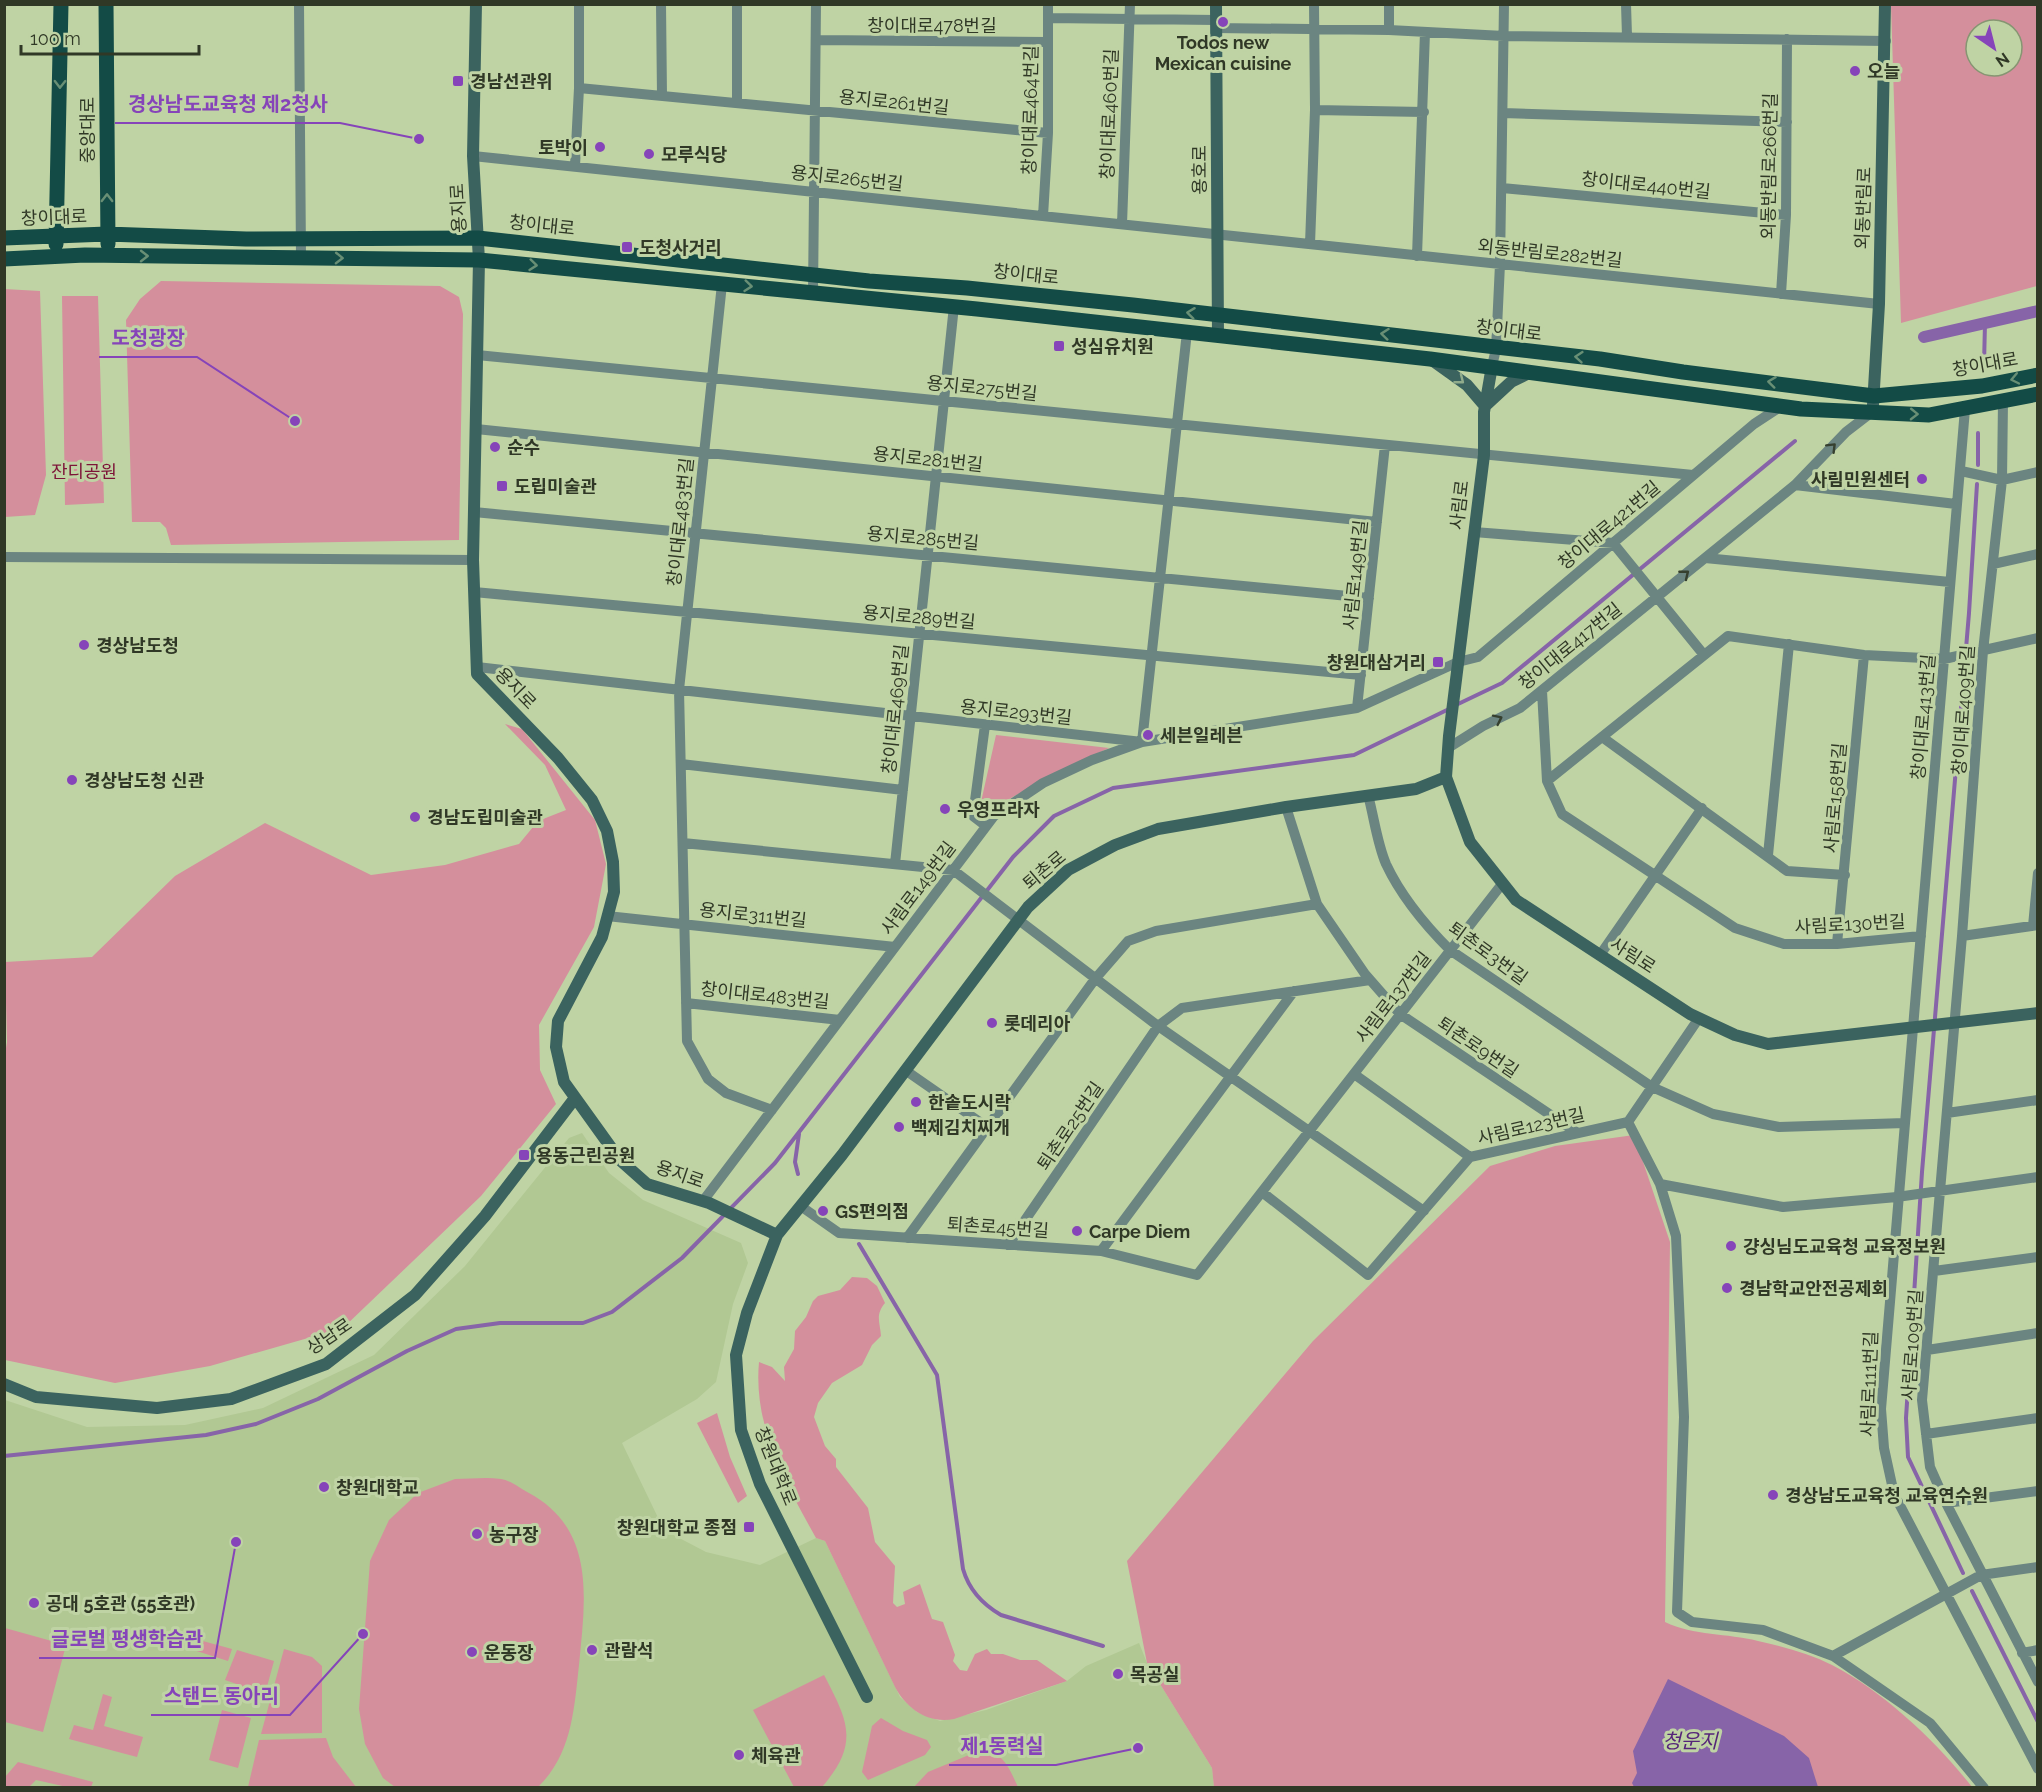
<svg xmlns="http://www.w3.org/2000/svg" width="2042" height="1792" font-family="Raleway,'Noto Sans KR',sans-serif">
<rect width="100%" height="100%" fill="#bfd3a4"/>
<path fill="#b1c893" d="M582,1133L609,1173L643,1200L741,1243L748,1263L733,1304L716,1382L697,1399L622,1443L664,1530L706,1552L760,1565L816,1538L825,1541L900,1697L917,1712L940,1721L986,1710L1067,1681L1086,1666L1139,1643L1147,1663L1212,1768L1214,1787L5,1788V1400L87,1427L185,1425L263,1408L374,1355L465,1266L569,1138Z"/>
<path fill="#d48f9c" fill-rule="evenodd" d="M1891,5H2038L2037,286L1901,323ZM1976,30H2012V66H1976Z
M161,281L440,286L459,297L463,314L459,540L171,545L166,528L160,522H132L126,320L140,299Z
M4,289L40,291L46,475L35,515L5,517Z
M62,296H98L104,503L65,505Z
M505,724L522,729L595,820L606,864L594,927L539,1025L540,1070L556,1104L481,1196L343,1328L210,1366L115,1383L5,1360L4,1060L7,1042L5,962L92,957L175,876L265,823L371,875L445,865L519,844L538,821L566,810L545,765Z
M996,735L1109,748L1051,775L985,813L979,811Z
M1634,1135L1670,1242L1665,1622C1694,1636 1727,1633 1758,1641C1782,1646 1811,1654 1832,1665C1884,1692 1936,1741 1972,1787H1214L1212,1768L1147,1663L1127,1561L1313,1341L1490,1166L1555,1146Z
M852,1277L867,1278L877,1286L885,1303C875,1315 880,1322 881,1336L872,1345L862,1365L832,1383L818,1403L814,1417L825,1446L836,1459V1467L868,1508L875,1542L895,1566L893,1603L897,1607L905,1604L903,1592L920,1584L932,1619L943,1622L955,1655L953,1661L960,1670L967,1671L975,1654L987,1649L991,1654H1003L1020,1660H1037L1067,1681L954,1719C928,1724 907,1709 895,1687L825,1541L816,1538C786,1484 753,1427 759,1362L772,1367L785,1381L784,1367L794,1349L795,1331L806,1317L813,1301L818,1296L840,1290Z
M717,1413L730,1457L747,1496L738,1503L697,1423Z
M455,1479C470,1479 486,1477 501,1479C510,1480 521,1489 529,1493C597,1530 585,1601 579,1665C574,1710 572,1754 538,1787H395L383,1778L365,1744L359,1709L370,1561L389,1520L418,1493Z
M5,1628L66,1645L43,1732L5,1722Z
M159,1629L232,1649L228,1661L156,1638Z
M284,1649L312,1657L322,1666V1733L261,1734Z
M237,1650L274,1661L265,1694L225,1680Z
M824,1675C848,1721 860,1743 822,1787H794L753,1710Z
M103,1694L112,1697L104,1726L143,1737L137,1757L69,1739L74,1725L93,1730Z
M222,1710L251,1718L238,1768L209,1760Z
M881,1718L903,1731L927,1740L931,1747L925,1755L868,1780L862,1772L872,1726Z
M326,1738L333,1757L356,1787H248L259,1740Z
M981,1750C1004,1752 1009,1768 1018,1787L913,1788L928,1772Z
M18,1762L93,1782L91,1787H67L36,1780L29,1787H5V1777Z"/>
<path fill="#8764a8" d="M1668,1679L1784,1736L1809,1758L1818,1787H1634L1632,1783L1637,1773L1633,1751Z"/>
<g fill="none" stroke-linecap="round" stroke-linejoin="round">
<path stroke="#8764a8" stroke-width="4" d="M1984,365L1985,323
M1978,465V433
M1456,705L1502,683L1795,441
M798,1174L795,1162L799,1134
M859,1244L937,1375L963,1569C969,1590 982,1604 1001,1615L1103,1646
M4,1456L206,1435L256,1424L318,1399L407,1351L456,1329L500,1323H583L612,1312L682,1258L775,1163L1013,857L1054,816L1113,788L1354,755L1449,709
M1963,1573L1908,1457L1906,1418L1922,1172L1969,613L1977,484
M1972,1591L2038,1722"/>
<path stroke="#8764a8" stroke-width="12" d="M1924,337L2038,311"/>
<path stroke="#6b8581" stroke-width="10" d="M299,4L301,257
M661,4L662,96
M1389,4V30
M1626,4L1627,36
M1048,18L1216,20
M1216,28L1389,30L1504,36L1886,41
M816,40L1048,42
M579,88L1048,133
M737,103V4
M1315,110L1424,112
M1503,113L1787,122
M473,156L1879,304
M575,166L579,88V4
M1502,188L1786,215
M1043,216L1048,133V4
M1122,224L1130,4
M1310,244L1315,110L1314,4
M1417,256L1425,32
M722,284L679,690L687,1041L708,1079L726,1093L772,1110
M813,293L816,4
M1781,294L1786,215L1787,39
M477,355L1693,475
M1492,366L1496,349L1500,264L1504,4
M2003,401L2002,480L1983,651L1962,936L1922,1400L1930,1467L1946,1503L2038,1682
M1965,409L1881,1409L1884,1448L1894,1494L2038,1769
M476,429L1377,522
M1961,471L2002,480L2038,472
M1795,485L1956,504
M474,512L1369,598
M1474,532L1613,543L1704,655
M4,557L473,560
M1705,558L1950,582
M1993,564L2038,554
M474,592L1361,675
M477,667L1142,742L1187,332
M1542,691L1547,781L1562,814L1735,928L1784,944H1837L1921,936
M1357,708L1385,445
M985,725L973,816L986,826
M1602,737L1787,871L1845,875
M1448,748L1483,726L1520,708L1795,485L1846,432L1872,412
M681,764L903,790
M1547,781L1728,636L1864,655L1944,659L2038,638
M1368,795C1374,817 1377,843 1386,864C1401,896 1425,925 1450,950L1652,1087L1713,1114L1779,1127L1905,1123
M1286,807L1317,904L1365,974L1400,1014L1576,1132
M683,843L953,870L1158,1026L1424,1211
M1768,855L1789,644
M895,864L954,306
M607,916L895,947
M2033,926L2038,873
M1962,936L2038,925
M1837,944L1864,655
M1600,955L1702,808
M686,1003L840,1020
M905,1070L987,1127
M1354,1074L1470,1157
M1947,1113L2038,1100
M1628,1122L1660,1184L1783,1207L1897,1197L2038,1177
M1660,1184L1676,1236L1684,1417L1677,1612L1692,1622L1763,1630L1833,1656L1930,1723L1984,1788
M1262,1192L1368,1275L1470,1157L1628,1122L1699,1018
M703,1201L994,816L1043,783L1092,760L1142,742L1357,708L1458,662L1478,657L1754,424L1780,407
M802,1207L839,1233L1101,1251L1197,1275L1502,884
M907,1238L1095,979L1128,941L1156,931L1317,904
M1008,1245L1158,1026L1182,1008L1370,980
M1101,1251L1294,991
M1934,1271L2038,1257
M1927,1350L2038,1333
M1926,1434L2038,1418
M1946,1503L2038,1491
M2022,1653L2038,1650
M1833,1656L1981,1575L2038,1567"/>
<path stroke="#3b635f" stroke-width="12" d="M476,4L473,156L479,260L473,560L477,674L558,758L592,800L607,831L613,862L614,892L602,937L558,1021L556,1047L564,1082L620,1160L647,1184L709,1203L777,1235
M1216,4L1218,336
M1432,360L1467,385L1485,406
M1492,366L1484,412V455L1449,736L1446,777L1470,842L1516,900L1690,1014L1735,1035L1768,1044L2038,1013
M1873,405L1879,304L1885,4
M1485,406L1511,382L1529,373
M4,1384L36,1397L157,1408L231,1399L326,1364L415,1295L485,1216L575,1098
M867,1697L760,1484L741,1430L736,1355L747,1313L777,1235L842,1155L1028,907L1068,870L1115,845L1158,829L1286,807L1416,789L1446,777"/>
<path stroke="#134b46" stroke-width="15" d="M106,4L108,244
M4,238L107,234L246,239L478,238L869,281L967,288L1133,305L1600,359L1683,372L1874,396L1982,386L2038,375
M56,244L61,4
M4,259L85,255L479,260L977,309L1430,359L1801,409L1929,415L2038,394"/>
</g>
<defs><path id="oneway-chevron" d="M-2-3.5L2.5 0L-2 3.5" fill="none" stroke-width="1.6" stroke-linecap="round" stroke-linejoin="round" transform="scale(1.5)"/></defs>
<g stroke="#698f75">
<use href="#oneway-chevron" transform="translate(60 84) rotate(91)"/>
<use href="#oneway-chevron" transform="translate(107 198) rotate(-90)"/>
<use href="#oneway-chevron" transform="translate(144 256)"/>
<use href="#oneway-chevron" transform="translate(339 258) rotate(1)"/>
<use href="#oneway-chevron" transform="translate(533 265) rotate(6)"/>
<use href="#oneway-chevron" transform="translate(748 286) rotate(6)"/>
<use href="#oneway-chevron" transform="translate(1191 313) rotate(-173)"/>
<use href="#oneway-chevron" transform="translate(1385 334) rotate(-174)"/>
<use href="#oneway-chevron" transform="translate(1579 357) rotate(-175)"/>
<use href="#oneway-chevron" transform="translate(2015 379) rotate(168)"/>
<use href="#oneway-chevron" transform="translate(1772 382) rotate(-173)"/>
<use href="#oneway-chevron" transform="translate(1914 414) rotate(1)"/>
</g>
<use stroke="#91ac8c" href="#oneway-chevron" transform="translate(1460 380) rotate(38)"/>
<g stroke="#36402f">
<use href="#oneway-chevron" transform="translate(1832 447) rotate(-45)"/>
<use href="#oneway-chevron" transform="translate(1685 574) rotate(-39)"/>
<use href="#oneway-chevron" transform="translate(1498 719) rotate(-26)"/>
</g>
<g fill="#8644b9" stroke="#bfd3a4" stroke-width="2">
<circle cx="1223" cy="22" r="6"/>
<circle cx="1855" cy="71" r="6"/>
<rect x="452" y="75" width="12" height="12" rx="3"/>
<circle cx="600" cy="147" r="6"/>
<circle cx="649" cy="154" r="6"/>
<rect x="621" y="241" width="12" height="12" rx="3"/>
<rect x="1053" y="340" width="12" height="12" rx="3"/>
<circle cx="495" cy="447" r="6"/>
<circle cx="1922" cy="479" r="6"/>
<rect x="496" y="480" width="12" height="12" rx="3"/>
<circle cx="84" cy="645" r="6"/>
<rect x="1432" y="656" width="12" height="12" rx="3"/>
<circle cx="1148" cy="735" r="6"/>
<circle cx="72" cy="780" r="6"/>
<circle cx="945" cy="809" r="6"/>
<circle cx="415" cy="817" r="6"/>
<circle cx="992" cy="1023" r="6"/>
<circle cx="916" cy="1102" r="6"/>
<circle cx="899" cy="1127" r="6"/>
<rect x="518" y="1149" width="12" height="12" rx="3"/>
<circle cx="823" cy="1211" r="6"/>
<circle cx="1077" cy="1231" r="6"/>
<circle cx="1731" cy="1246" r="6"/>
<circle cx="1727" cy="1288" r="6"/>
<circle cx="324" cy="1487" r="6"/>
<circle cx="1773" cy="1495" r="6"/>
<rect x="743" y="1521" width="12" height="12" rx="3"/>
<circle cx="477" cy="1534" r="6"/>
<circle cx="34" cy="1603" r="6"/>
<circle cx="592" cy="1650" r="6"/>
<circle cx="472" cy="1652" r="6"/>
<circle cx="1118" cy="1674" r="6"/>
<circle cx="739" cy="1755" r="6"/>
</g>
<g text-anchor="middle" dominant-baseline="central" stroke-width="6" stroke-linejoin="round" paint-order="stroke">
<g font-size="18" fill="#303826" stroke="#bfd3a4">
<text x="932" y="25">창이대로478번길</text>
<text transform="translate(894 102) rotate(6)">용지로261번길</text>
<text transform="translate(1030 110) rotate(-89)">창이대로464번길</text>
<text transform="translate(1109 114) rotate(-88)">창이대로460번길</text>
<text transform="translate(87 130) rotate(-90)">중앙대로</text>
<text transform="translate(1769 166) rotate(-89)">외동반림로266번길</text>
<text transform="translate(1199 170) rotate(-90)">용호로</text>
<text transform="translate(847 178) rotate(6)">용지로265번길</text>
<text transform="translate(1646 185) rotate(6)">창이대로440번길</text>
<text transform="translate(458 208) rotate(-93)">용지로</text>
<text transform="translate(1863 208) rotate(-88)">외동반림로</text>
<text transform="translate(54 217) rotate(-2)">창이대로</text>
<text transform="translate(542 225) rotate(6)">창이대로</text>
<text transform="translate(1550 253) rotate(6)">외동반림로282번길</text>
<text transform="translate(1026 274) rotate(6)">창이대로</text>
<text transform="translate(1509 330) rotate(7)">창이대로</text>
<text transform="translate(1985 364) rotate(-10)">창이대로</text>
<text transform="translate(982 388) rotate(6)">용지로275번길</text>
<text transform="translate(928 459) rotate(6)">용지로281번길</text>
<text transform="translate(1459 505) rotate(-83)">사림로</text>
<text transform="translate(680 522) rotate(-84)">창이대로483번길</text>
<text transform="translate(1609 525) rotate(-40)">창이대로421번길</text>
<text transform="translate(923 538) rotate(5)">용지로285번길</text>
<text transform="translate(1355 575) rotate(-84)">사림로149번길</text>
<text transform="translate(919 617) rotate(5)">용지로289번길</text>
<text transform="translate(1570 646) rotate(-39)">창이대로417번길</text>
<text transform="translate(516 688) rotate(46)">용지로</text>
<text transform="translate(895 709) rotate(-84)">창이대로469번길</text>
<text transform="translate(1963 710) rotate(-86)">창이대로409번길</text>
<text transform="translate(1016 712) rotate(6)">용지로293번길</text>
<text transform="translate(1923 717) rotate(-85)">창이대로413번길</text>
<text transform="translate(1835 798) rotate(-85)">사림로158번길</text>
<text transform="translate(1044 870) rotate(-40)">퇴촌로</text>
<text transform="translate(918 888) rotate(-53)">사림로149번길</text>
<text transform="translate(753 915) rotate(6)">용지로311번길</text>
<text transform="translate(1850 924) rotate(-3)">사림로130번길</text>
<text transform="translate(1488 953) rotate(36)">퇴촌로3번길</text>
<text transform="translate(1633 955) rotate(33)">사림로</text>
<text transform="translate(765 995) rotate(6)">창이대로483번길</text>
<text transform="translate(1393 997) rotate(-52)">사림로137번길</text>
<text transform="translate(1478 1047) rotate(34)">퇴촌로9번길</text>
<text transform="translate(1070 1126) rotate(-56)">퇴촌로25번길</text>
<text transform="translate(1531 1126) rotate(-13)">사림로123번길</text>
<text transform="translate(680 1174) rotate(19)">용지로</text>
<text transform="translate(998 1227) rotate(4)">퇴촌로45번길</text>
<text transform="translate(329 1336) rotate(-34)">상남로</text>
<text transform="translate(1912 1345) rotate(-86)">사림로109번길</text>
<text transform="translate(1869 1384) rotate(-88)">사림로111번길</text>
<text transform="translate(776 1466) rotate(68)">창원대학로</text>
</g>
<g font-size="18" font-weight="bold" fill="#303826" stroke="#bfd3a4" text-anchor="start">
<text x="1223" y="42" text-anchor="middle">Todos new<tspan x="1223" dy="21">Mexican cuisine</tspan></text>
<text x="1867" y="71">오늘</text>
<text x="470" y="81">경남선관위</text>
<text x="588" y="147" text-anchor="end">토박이</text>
<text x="661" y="154">모루식당</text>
<text x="639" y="247">도청사거리</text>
<text x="1071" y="346">성심유치원</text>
<text x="507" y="447">순수</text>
<text x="1910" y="479" text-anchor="end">사림민원센터</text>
<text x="514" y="486">도립미술관</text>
<text x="96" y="645">경상남도청</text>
<text x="1426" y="662" text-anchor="end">창원대삼거리</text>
<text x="1160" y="735">세븐일레븐</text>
<text x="84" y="780">경상남도청 신관</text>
<text x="957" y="809">우영프라자</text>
<text x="427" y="817">경남도립미술관</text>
<text x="1004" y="1023">롯데리아</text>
<text x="928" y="1102">한솥도시락</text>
<text x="911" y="1127">백제김치찌개</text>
<text x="536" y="1155">용동근린공원</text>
<text x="835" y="1211">GS편의점</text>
<text x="1089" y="1231">Carpe Diem</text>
<text x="1743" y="1246">걍싱님도교육청 교육정보원</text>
<text x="1739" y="1288">경남학교안전공제회</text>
<text x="336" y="1487">창원대학교</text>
<text x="1785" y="1495">경상남도교육청 교육연수원</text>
<text x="737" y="1527" text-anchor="end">창원대학교 종점</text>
<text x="489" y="1534">농구장</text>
<text x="46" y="1603">공대 5호관 (55호관)</text>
<text x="604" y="1650">관람석</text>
<text x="484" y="1652">운동장</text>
<text x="1130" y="1674">목공실</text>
<text x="751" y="1755">체육관</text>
</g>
<g font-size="18" fill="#7d1438" stroke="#bfd3a4">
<text x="84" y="471">잔디공원</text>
</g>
<g font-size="20" font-style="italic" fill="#552579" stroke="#bfd3a4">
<text x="1690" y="1741">청운지</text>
</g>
</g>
<path fill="none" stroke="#8644b9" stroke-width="2" d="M419 139L340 123H115M295 421L197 357H99M236 1542L215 1658H39M363 1634L290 1715H151M1138 1748L1056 1765H949"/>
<g fill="#8644b9" stroke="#bfd3a4" stroke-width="2">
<circle cx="419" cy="139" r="6"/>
<circle cx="295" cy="421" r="6"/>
<circle cx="236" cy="1542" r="6"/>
<circle cx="363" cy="1634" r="6"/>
<circle cx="1138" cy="1748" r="6"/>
</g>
<g font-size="20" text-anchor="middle" font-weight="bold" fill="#8644b9" stroke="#bfd3a4" stroke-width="6" stroke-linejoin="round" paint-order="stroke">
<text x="228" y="111">경상남도교육청 제2청사</text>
<text x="148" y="345">도청광장</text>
<text x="127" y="1646">글로벌 평생학습관</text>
<text x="221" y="1703">스탠드 동아리</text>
<text x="1002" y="1753">제1동력실</text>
</g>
<rect width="2042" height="1792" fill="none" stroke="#303826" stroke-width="12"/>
<g transform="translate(1994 48) rotate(145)"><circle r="28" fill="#bfd3a4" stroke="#869572" stroke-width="1.5"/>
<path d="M0-4.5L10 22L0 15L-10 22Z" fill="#8644b9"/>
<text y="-9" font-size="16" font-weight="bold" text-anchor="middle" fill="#303826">N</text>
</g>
<path d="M21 45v9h178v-9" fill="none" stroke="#303826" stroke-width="3"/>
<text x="30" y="45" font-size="18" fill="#303826" stroke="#bfd3a4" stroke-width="4.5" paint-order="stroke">100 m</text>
</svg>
